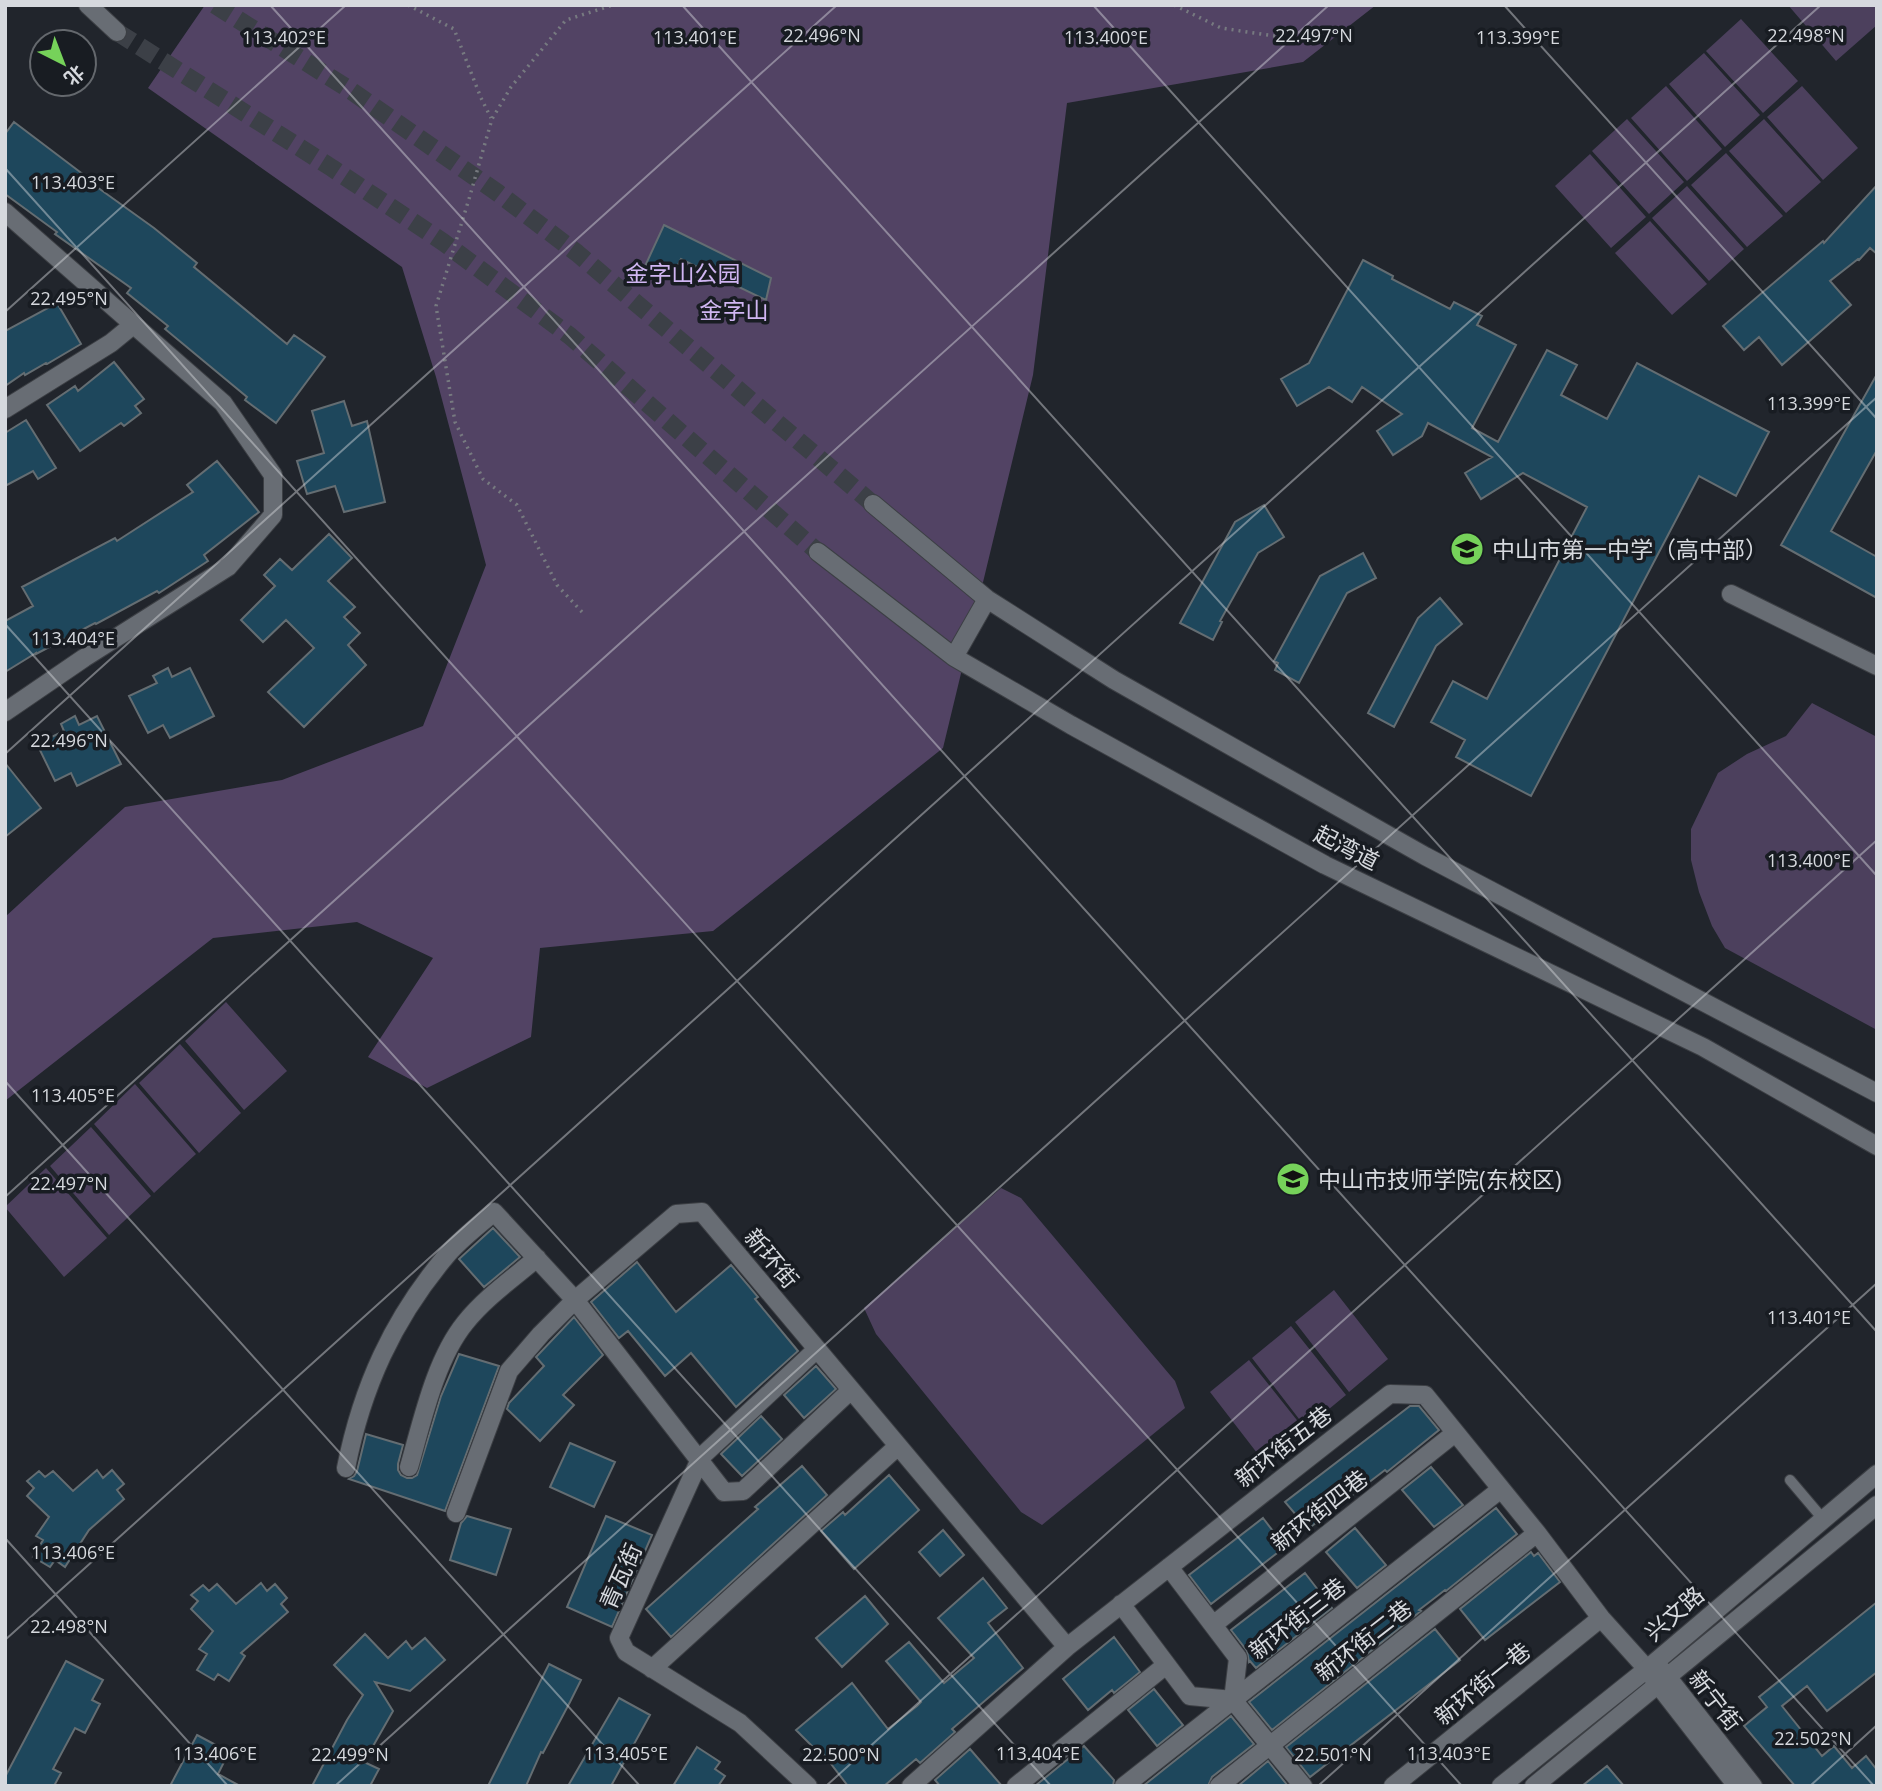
<svg xmlns="http://www.w3.org/2000/svg" width="1882" height="1791" font-family="'Open Sans','Noto Sans SC',sans-serif">
<rect width="100%" height="100%" fill="#21252c"/>
<path fill="#4c405d" d="M1788,5H1877V25L1836,61Z
M1741,19L1798,81L1763,113L1706,51Z
M1704,53L1760,115L1725,147L1669,84Z
M1666,86L1722,149L1687,181L1631,118Z
M1802,86L1858,148L1823,180L1767,117Z
M1627,119L1684,182L1649,214L1592,151Z
M1764,119L1821,182L1786,213L1729,151Z
M1726,153L1783,216L1747,247L1691,185Z
M1590,154L1646,217L1611,248L1555,186Z
M1687,186L1744,249L1709,281L1652,218Z
M1650,221L1707,284L1672,315L1615,253Z
M1812,703L1877,737V1030L1725,948L1712,926L1699,892L1691,860V829L1718,773L1747,754L1786,736Z
M226,1002L287,1071L244,1110L185,1041Z
M180,1044L241,1113L199,1153L139,1083Z
M135,1084L196,1154L154,1193L94,1124Z
M91,1127L151,1196L109,1235L50,1166Z
M46,1168L107,1238L64,1277L5,1207Z
M1001,1188L1021,1198L1175,1381L1185,1408L1042,1525L1021,1512L876,1334L864,1308Z
M1334,1290L1388,1359L1349,1392L1295,1322Z
M1291,1326L1346,1395L1306,1428L1252,1358Z
M1249,1360L1304,1429L1264,1462L1210,1392Z"/>
<path fill="#524364" d="M205,5H1376L1303,62L1067,103L1033,375L943,748L713,931L540,948L531,1037L427,1088L368,1057L433,958L357,922L213,938L5,1101V917L125,807L282,780L423,726L486,565L436,377L402,267L148,88Z"/>
<path fill="#1e475c" stroke="#646d72" stroke-width="2" d="M14,122L84,175L83,177L154,228L197,263L194,267L287,344L294,335L325,357L276,423L245,400L247,397L165,329L168,326L127,293L131,288L55,234L57,232L5,194V134Z
M1877,185V254L1870,248L1859,260L1858,259L1830,281L1851,305L1782,365L1759,337L1744,350L1723,326L1823,241L1824,243Z
M664,225L771,278L766,300L681,259L672,277L646,264Z
M1363,260L1393,276L1392,279L1450,309L1454,302L1482,316L1477,325L1516,345L1472,428L1498,442L1547,350L1577,365L1561,395L1607,419L1637,363L1769,432L1736,496L1699,476L1531,796L1456,757L1465,740L1431,722L1453,681L1487,699L1587,507L1523,473L1481,499L1465,473L1492,457L1428,423L1422,436L1393,455L1377,431L1402,414L1362,387L1352,402L1329,387L1297,406L1281,379L1309,363Z
M57,303L81,344L47,364L46,363L25,375L24,373L5,386V331Z
M114,362L144,399L135,406L141,413L124,426L121,423L80,451L47,405L75,386L78,391Z
M1877,374V450L1831,531L1877,557V598L1781,545Z
M344,401L352,426L367,421L385,502L344,512L335,486L307,494L297,461L324,453L312,411Z
M26,420L56,468L38,479L33,471L5,486V433Z
M217,461L259,512L204,555L208,561L159,593L157,591L96,624L95,623L36,654V653L5,672V621L33,606L22,587L115,538L117,541L193,492L187,485Z
M1264,505L1284,537L1258,553L1220,621L1222,622L1213,640L1180,623L1235,522Z
M329,534L352,558L328,581L355,607L344,617L360,633L348,645L366,665L304,727L268,692L314,648L286,620L263,642L241,620L275,586L264,575L280,559L292,570Z
M1363,553L1376,578L1347,593L1299,683L1275,670L1278,663L1274,661L1320,576Z
M1440,598L1462,624L1436,646L1394,727L1368,713L1418,618Z
M168,668L172,677L190,668L214,716L170,738L163,725L148,733L129,696L157,683L153,676Z
M75,716L79,725L97,716L121,764L77,786L71,773L55,781L37,744L64,731L61,724Z
M5,763L41,808L5,837Z
M493,1228L520,1257L484,1287L459,1259Z
M637,1262L676,1312L731,1265L758,1297L755,1299L798,1351L736,1407L691,1353L665,1376L628,1331L619,1338L591,1302Z
M574,1317L603,1355L563,1395L574,1405L540,1441L507,1409L509,1403L544,1366L536,1357Z
M459,1354L499,1366L445,1511L349,1479L354,1476L357,1471L366,1434L403,1445L398,1464V1470L401,1475L407,1478H412L417,1475L441,1396Z
M816,1366L836,1389L804,1418L784,1395Z
M1410,1406H1419L1439,1430L1387,1472L1385,1470L1308,1529L1285,1502Z
M761,1416L782,1439L742,1476L721,1454Z
M570,1443L615,1462L594,1507L550,1487Z
M802,1466L827,1495L671,1637L646,1609L758,1509L755,1507Z
M1431,1467L1463,1505L1434,1527L1402,1490Z
M97,1470L103,1478L112,1470L124,1484L117,1490L124,1499L89,1530L65,1567L55,1560L50,1567L33,1557L43,1540L36,1536L49,1517L27,1496L34,1488L27,1481L39,1471L45,1477L53,1471L73,1491Z
M889,1475L919,1510L854,1569L821,1531L843,1512L845,1515Z
M1496,1508L1517,1534L1446,1591L1445,1590L1419,1610L1421,1611L1272,1730L1249,1702Z
M467,1516L511,1529L496,1575L450,1560L461,1523Z
M606,1516L652,1535L612,1627L567,1607Z
M1263,1518L1285,1547L1211,1604L1189,1575Z
M1355,1528L1386,1565L1357,1588L1326,1552Z
M943,1530L964,1555L940,1576L919,1552Z
M1531,1552L1534,1556L1538,1553L1560,1582L1485,1640L1460,1609Z
M1305,1573L1332,1608L1256,1668L1250,1661L1249,1662L1247,1651L1231,1630Z
M983,1578L1007,1608L988,1623L1023,1668L952,1729L955,1732L920,1763L916,1759L884,1786H848L821,1751L819,1753L796,1730L852,1683L888,1729L917,1706L921,1702L886,1661L909,1642L944,1683L974,1658L938,1618Z
M261,1583L267,1591L275,1584L287,1598L281,1604L288,1612L241,1653L245,1656L229,1681L218,1674L214,1680L197,1670L207,1654L199,1649L213,1631L191,1609L198,1601L191,1595L203,1585L209,1591L217,1584L236,1604Z
M865,1596L888,1624L842,1667L816,1638Z
M1877,1602V1672L1827,1711L1807,1686L1782,1706L1822,1756L1834,1746L1852,1768L1866,1756L1877,1770V1786H1795L1744,1726L1767,1707L1759,1697Z
M1435,1629L1460,1660L1310,1777L1286,1747Z
M365,1634L388,1658L406,1641L412,1649L425,1638L445,1660L410,1691L375,1682L393,1711L364,1762L379,1769L370,1786H312L347,1720L363,1695L334,1665Z
M1114,1637L1140,1672L1114,1693L1112,1690L1088,1710L1063,1679Z
M66,1661L103,1680L92,1700L100,1704L85,1733L75,1728L53,1769L61,1773L54,1786H5V1777Z
M549,1664L581,1680L570,1702L543,1753L541,1752L526,1786H488Z
M1154,1689L1183,1725L1157,1746L1128,1710Z
M619,1698L650,1715L611,1786H568Z
M1231,1716L1254,1744L1212,1777L1208,1786H1143Z
M197,1735L229,1752L218,1774L240,1786H170Z
M1084,1746L1114,1780L1113,1786H1035Z
M697,1747L720,1762L715,1769L725,1776L718,1786H673Z
M970,1749L1002,1786H940L935,1780Z
M1268,1761L1288,1786H1238Z
M1607,1766L1624,1786H1582Z"/>
<g fill="none" stroke-linecap="round" stroke-linejoin="round">
<path stroke="#3c4047" stroke-width="18" stroke-dasharray="18 9" stroke-linecap="butt" d="M215,5L347,88L498,193L577,253L873,504
M117,32L332,168L443,242L570,336L818,552"/>
<defs>
<path id="lane" d="M1790,1480L1823,1519"/>
<path id="street" d="M5,212L223,403L273,475V515L228,567L84,658L5,712
M5,409L111,343L133,325
M1731,594L1877,666
M409,1467C422,1422 435,1360 465,1323C485,1298 512,1279 537,1258
M346,1468C362,1387 393,1319 446,1256C459,1240 478,1226 494,1212L575,1300L724,1492L743,1491L851,1390
M456,1513L509,1371L541,1334L575,1300L676,1214L702,1212L1067,1647
M1169,1567L1238,1658L1233,1700L1303,1786
M1121,1604L1190,1696L1233,1700
M1213,1625L1455,1433
M652,1669L898,1446
M808,1786L740,1723L626,1652L619,1638L701,1457L817,1349
M911,1786L1067,1647L1390,1394L1425,1395L1537,1533L1601,1618L1647,1669
M1016,1786L1166,1665
M1124,1786L1501,1489
M1219,1786L1537,1533
M1393,1786L1601,1618"/>
<path id="secondary" d="M88,5L117,32
M873,504L987,599L1114,680L1425,856L1877,1093
M818,552L954,657L1071,725L1325,865L1703,1047L1877,1146
M954,657L987,599
M1662,1670L1753,1786
M1653,1678L1737,1786
M1501,1786L1647,1669L1877,1474
M1534,1786L1877,1505"/>
</defs>
<use href="#lane" stroke="#3c3f44" stroke-width="12"/>
<use href="#street" stroke="#3c3f44" stroke-width="20"/>
<use href="#secondary" stroke="#3c3f44" stroke-width="20"/>
<path stroke="#777a80" stroke-width="3.5" stroke-dasharray="2 5" stroke-linecap="butt" d="M408,5L454,29L481,98L491,118
M1174,5L1221,28L1301,40
M582,612L557,585L517,505L483,479L455,422L436,306L469,199L492,119L511,87L566,20L613,5"/>
<use href="#lane" stroke="#686d74" stroke-width="10"/>
<use href="#street" stroke="#686d74" stroke-width="18"/>
<use href="#secondary" stroke="#686d74" stroke-width="18"/>
</g>
<path fill="none" stroke="#d6d9de" stroke-width="2" stroke-opacity="0.45" d="M270,5L1874,1786M682,5L1877,1332M1093,5L1877,876M1504,5L1877,419M5,168L1462,1786M5,312L346,5M5,624L1051,1786M5,754L837,5M5,1081L640,1786M5,1197L1329,5M5,1538L228,1786M5,1640L1821,5M335,1786L1877,397M826,1786L1877,840M1318,1786L1877,1283M1810,1786L1877,1725"/>
<defs>
<symbol id="school-disc" viewBox="-11 -11 22 22"><circle r="9.5" fill="#76d25a" stroke="#181c22"/><path d="M0-5L7-2L0 1L-7-2ZM-4 1L0 2.5L4 1V4Q0 6-4 4Z" fill="#111"/></symbol>
<symbol id="university-disc" viewBox="-11 -11 22 22"><circle r="9.5" fill="#76d25a" stroke="#181c22"/><path d="M0-5L7-2L0 1L-7-2ZM-4 1L0 2.5L4 1V4Q0 6-4 4Z" fill="#111"/></symbol>
</defs>
<g fill-rule="evenodd">
<use href="#school-disc" x="1448" y="530" width="38" height="38"/>
<use href="#university-disc" x="1274" y="1160" width="38" height="38"/>
</g>
<g text-anchor="middle" dominant-baseline="central" stroke-width="7" stroke-linejoin="round" paint-order="stroke">
<g font-size="23" fill="#d0b6f2" stroke="#181c22">
<text x="683" y="273">金字山公园</text>
<text x="734" y="310">金字山</text>
</g>
<g font-size="23" fill="#d6d9de" stroke="#181c22" text-anchor="start">
<text x="1492" y="549">中山市第一中学（高中部）</text>
<text x="1318" y="1179">中山市技师学院(东校区)</text>
</g>
<g font-size="23" fill="#d6d9de" stroke="#181c22">
<text transform="translate(1347 847) rotate(27)">起湾道</text>
<text transform="translate(772 1258) rotate(50)">新环街</text>
<text transform="translate(1283 1446) rotate(-38)">新环街五巷</text>
<text transform="translate(1319 1510) rotate(-38)">新环街四巷</text>
<text transform="translate(620 1576) rotate(-66)">青瓦街</text>
<text transform="translate(1674 1613) rotate(-41)">兴文路</text>
<text transform="translate(1297 1618) rotate(-38)">新环街三巷</text>
<text transform="translate(1363 1640) rotate(-38)">新环街二巷</text>
<text transform="translate(1482 1683) rotate(-39)">新环街一巷</text>
<text transform="translate(1716 1700) rotate(52)">新宁街</text>
</g>
</g>
<g font-size="18" text-anchor="middle" fill="#d6d9de" stroke="#181c22" stroke-width="7" stroke-linejoin="round" paint-order="stroke">
<text x="822" y="42">22.496°N</text>
<text x="1314" y="42">22.497°N</text>
<text x="1806" y="42">22.498°N</text>
<text x="284" y="44">113.402°E</text>
<text x="695" y="44">113.401°E</text>
<text x="1106" y="44">113.400°E</text>
<text x="1518" y="44">113.399°E</text>
<text x="73" y="189">113.403°E</text>
<text x="69" y="305">22.495°N</text>
<text x="1809" y="410">113.399°E</text>
<text x="73" y="645">113.404°E</text>
<text x="69" y="747">22.496°N</text>
<text x="1809" y="867">113.400°E</text>
<text x="73" y="1102">113.405°E</text>
<text x="69" y="1190">22.497°N</text>
<text x="1809" y="1324">113.401°E</text>
<text x="73" y="1559">113.406°E</text>
<text x="69" y="1633">22.498°N</text>
<text x="1813" y="1745">22.502°N</text>
<text x="215" y="1760">113.406°E</text>
<text x="626" y="1760">113.405°E</text>
<text x="1038" y="1760">113.404°E</text>
<text x="1449" y="1760">113.403°E</text>
<text x="350" y="1761">22.499°N</text>
<text x="841" y="1761">22.500°N</text>
<text x="1333" y="1761">22.501°N</text>
</g>
<rect width="1882" height="1791" fill="none" stroke="#d6d9de" stroke-width="14"/>
<g transform="translate(63 63) rotate(138)"><circle r="33" fill="#181c22" stroke="#64686d" stroke-width="2"/>
<path d="M0-5L12 26L0 18L-12 26Z" fill="#76d25a"/>
<text y="-10" font-size="19" font-weight="bold" text-anchor="middle" fill="#d6d9de">北</text>
</g>
</svg>
